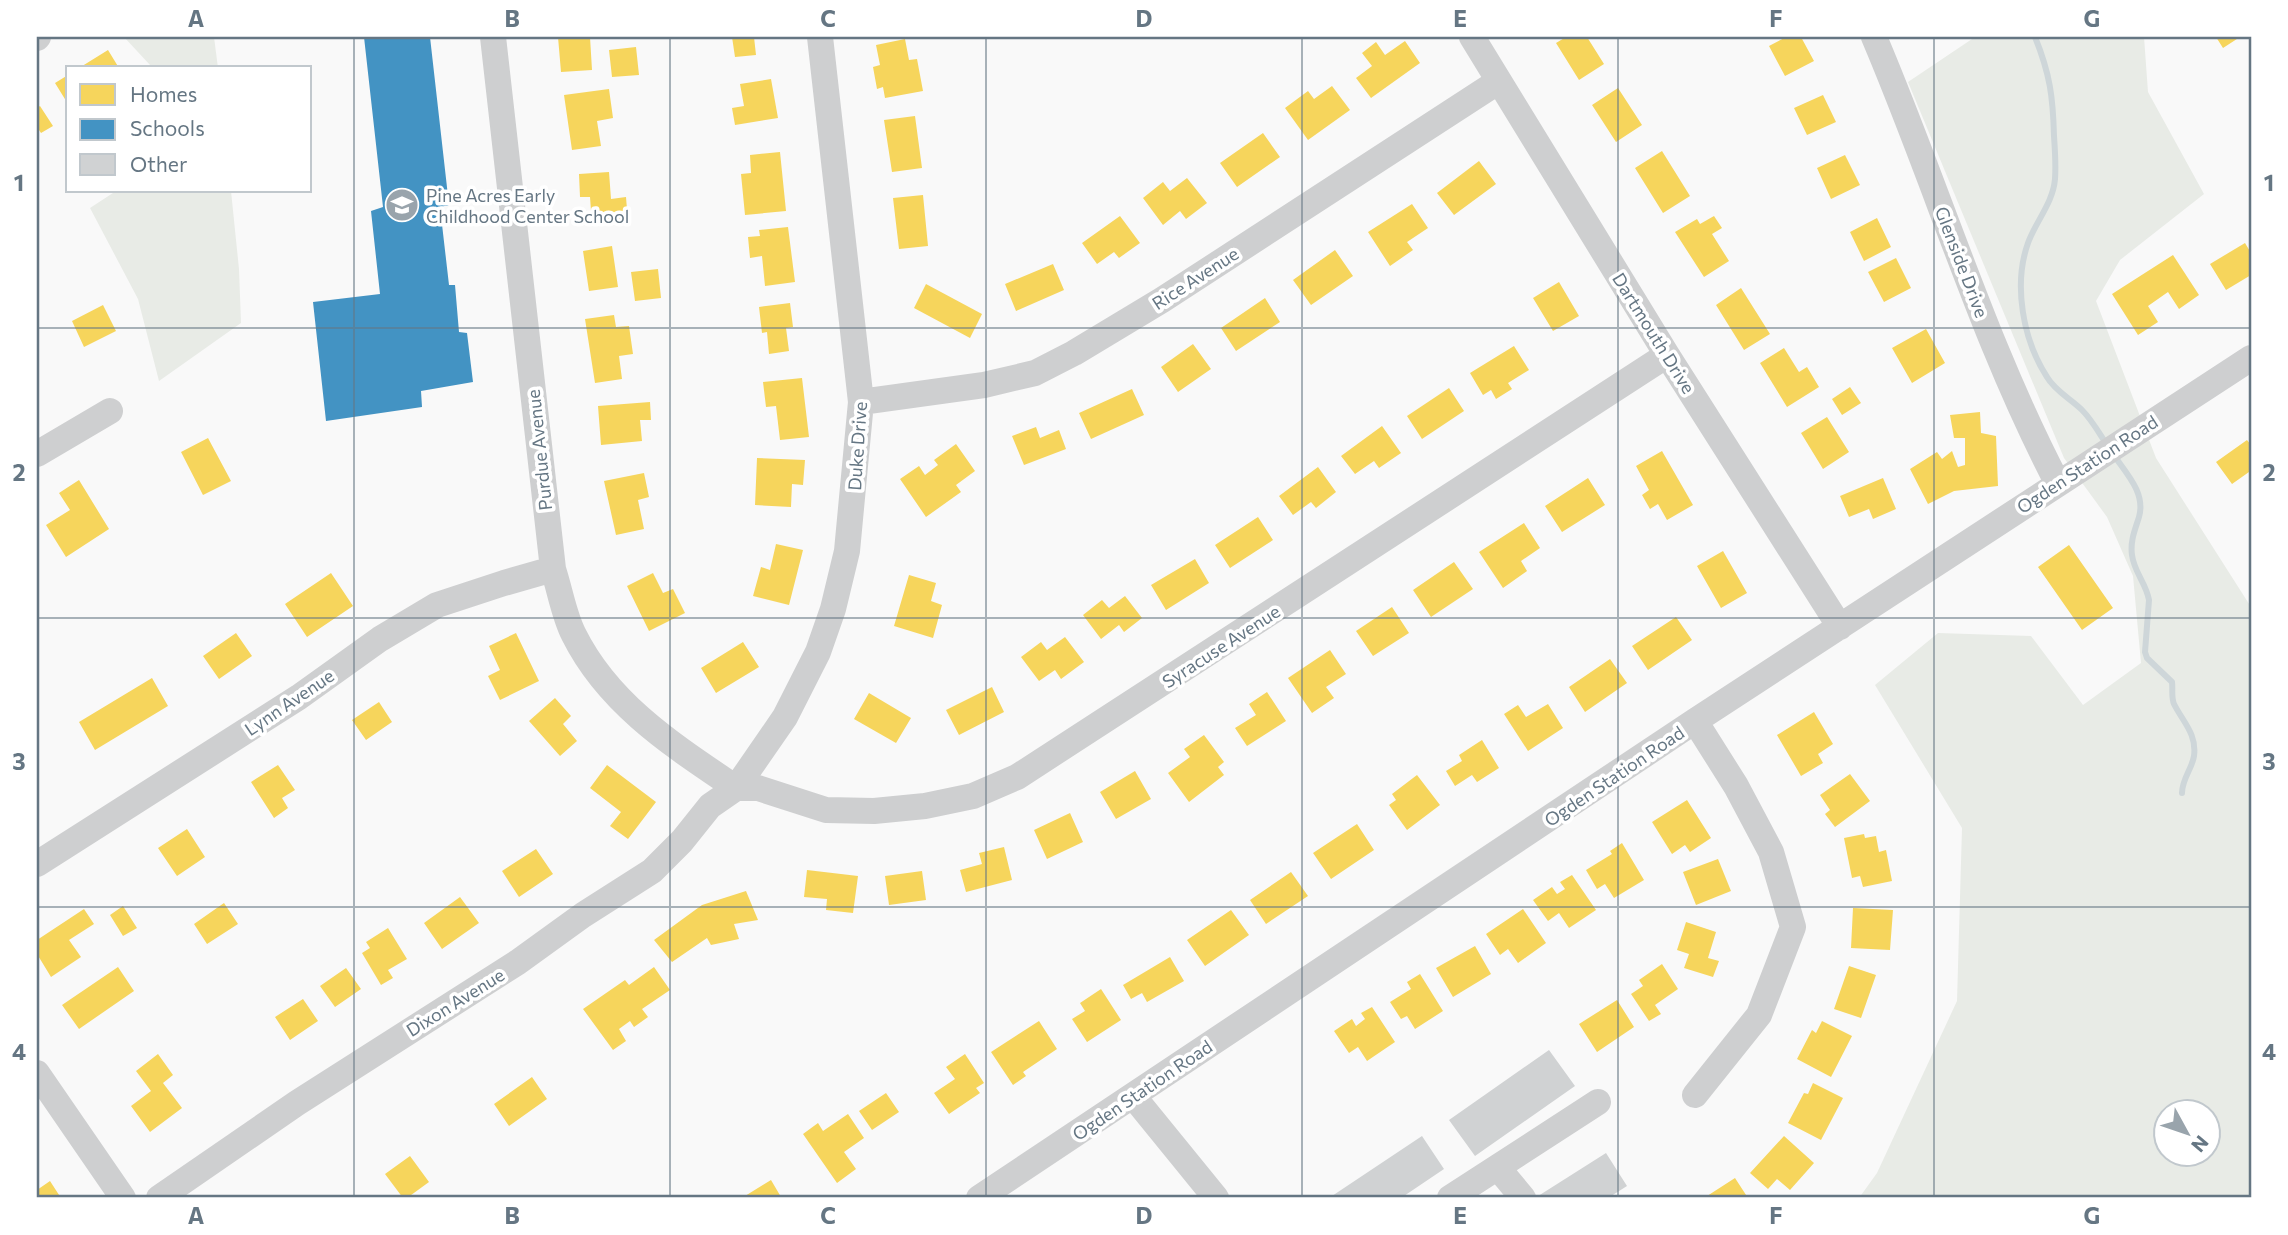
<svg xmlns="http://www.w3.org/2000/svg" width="2288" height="1235" font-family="Commissioner,sans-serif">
<rect width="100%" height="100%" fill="#f9f9f9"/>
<path fill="#e8ebe6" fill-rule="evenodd" d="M124,37H214L218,68H150V65Z
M1975,37H2144L2148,92L2204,194L2120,260L2096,301L2156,458L2251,607V1198H1859L1877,1173L1957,1001L1962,828L1875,685L1938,633L2031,636L2083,705L2141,663L2133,576L2107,517L2064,458L1908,82ZM2166,1112H2208V1154H2166Z
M116,191H231L239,269L241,323L159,381L138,299L90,208Z"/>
<path fill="#f6d55c" d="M558,37H590L592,70L561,72Z
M732,37H754L756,55L735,57Z
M1566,37H1587L1604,64L1579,80L1556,43Z
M1786,37H1801L1814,61L1785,76L1769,46Z
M2216,37H2240L2223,48Z
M905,39L909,60L917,59L923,91L885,98L883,87L877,89L873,67L880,65L876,45Z
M1405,41L1420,63L1371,98L1356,78L1372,66L1362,53L1376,42L1385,55Z
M636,47L639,75L612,77L609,50Z
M108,50L119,68H79Z
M68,75V104L55,83Z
M771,79L778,118L735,125L732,108L744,106L740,84Z
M1332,86L1350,110L1308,140L1285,108L1308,91L1314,99Z
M1618,88L1642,125L1616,142L1592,105Z
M609,89L613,118L597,121L601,146L572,150L564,95Z
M1823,95L1836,122L1807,135L1794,108Z
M40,106L53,126L41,133L37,127V108Z
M915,116L922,168L892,172L884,120Z
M1263,133L1280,157L1237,187L1220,163Z
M1662,151L1690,196L1663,213L1635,168Z
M780,152L786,211L745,215L741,174L751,173L750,155Z
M1845,155L1860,185L1831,199L1817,168Z
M1479,161L1496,184L1454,215L1437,193Z
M609,172L611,199L626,197L628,222L592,224L590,197H580L579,174Z
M1187,178L1207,203L1186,219L1180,211L1163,225L1143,198L1163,182L1170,191Z
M923,195L928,246L899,249L893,198Z
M1412,204L1428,228L1407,242L1413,250L1390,266L1368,232Z
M1120,216L1140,243L1119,258L1114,252L1097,264L1082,243Z
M1714,216L1722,228L1712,234L1729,261L1704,277L1675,232L1697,219L1700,224Z
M1877,218L1891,247L1864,261L1850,232Z
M788,227L795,282L765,286L762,256L750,258L748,237L760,236L759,230Z
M2245,243L2251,253V275L2226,290L2210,264Z
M612,246L618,287L589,291L583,251Z
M1335,250L1353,276L1311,305L1293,280Z
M2173,255L2199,295L2179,309L2168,292L2148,306L2158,322L2138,335L2112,294Z
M1896,258L1911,288L1884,302L1868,272Z
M1053,264L1064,290L1016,311L1005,284Z
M658,269L661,298L635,301L631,272Z
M1559,282L1579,316L1553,331L1533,298Z
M926,284L982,314L970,338L914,308Z
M1741,288L1770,334L1744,350L1716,305Z
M1265,298L1280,322L1236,351L1221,328Z
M790,303L793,327L786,328L789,351L769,354L767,332L762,333L759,307Z
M103,305L116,331L84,347L72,321Z
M614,315L616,327L629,326L633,354L619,356L622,379L595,383L585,319Z
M1926,329L1945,363L1912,383L1892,348Z
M1193,344L1211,369L1178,392L1161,367Z
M1514,346L1529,370L1508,383L1512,389L1496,399L1491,390L1483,395L1470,373Z
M1784,348L1799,372L1807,367L1819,387L1787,407L1760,363Z
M802,378L809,437L780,440L776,406L766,407L763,382Z
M1850,387L1861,403L1842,415L1832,399Z
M1449,388L1464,411L1422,439L1407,416Z
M1132,389L1144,415L1091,439L1079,413Z
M650,402L651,420H640L642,441L601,445L598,406Z
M1980,412L1981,433L1996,436L1998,486L1954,491L1928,504L1910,469L1937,452L1942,459L1952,451L1958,467L1965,465V438H1954L1950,415Z
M1827,417L1849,452L1823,469L1801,433Z
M1382,426L1401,453L1379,468L1374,461L1355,474L1341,456Z
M1036,427L1040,438L1059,430L1066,449L1024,465L1012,436Z
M208,438L231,481L203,495L181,452Z
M2247,440L2251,445V475L2249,472L2232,484L2216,462Z
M956,444L975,471L956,485L961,492L926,517L900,479L919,466L925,475L938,465L934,460Z
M1662,451L1693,505L1667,520L1658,504L1650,509L1642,495L1649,490L1636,466Z
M757,458L805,460L803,485L792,484L791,507L755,505Z
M1318,467L1336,492L1316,508L1311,502L1293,515L1279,496Z
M644,473L649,497L638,500L644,529L616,535L604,481Z
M1588,478L1605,505L1562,532L1545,506Z
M1883,478L1896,509L1873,519L1869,509L1849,517L1840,496Z
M79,480L109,529L66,557L46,525L70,510L59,493Z
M1258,517L1273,540L1230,568L1215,545Z
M1524,523L1540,548L1521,561L1527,571L1503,588L1479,552Z
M776,544L803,550L789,605L753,596L761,567L770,570Z
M2069,545L2113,608L2082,630L2038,567Z
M1723,551L1747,593L1721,608L1697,566Z
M1195,559L1209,583L1166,610L1151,585Z
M1454,562L1473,589L1431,617L1413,590Z
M331,573L353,606L307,637L285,604Z
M653,573L663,593L673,589L685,613L649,631L627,586Z
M909,575L936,583L931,601L942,605L933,638L894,626Z
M1125,596L1142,618L1124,632L1119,625L1101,639L1083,615L1102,600L1109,608Z
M1392,607L1409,633L1373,656L1356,631Z
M1676,617L1692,640L1648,670L1632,646Z
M236,633L252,656L219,679L203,656Z
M516,633L539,681L500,700L488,676L500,670L489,646Z
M1065,637L1084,662L1061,679L1055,670L1039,681L1021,657L1041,642L1047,650Z
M743,642L759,667L716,693L701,668Z
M1330,650L1346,674L1326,687L1334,698L1312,713L1288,678Z
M1610,659L1627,683L1585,712L1569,687Z
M152,678L168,706L95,750L79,722Z
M992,687L1004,712L959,735L946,710Z
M1267,692L1286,721L1247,746L1235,728L1256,715L1249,704Z
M869,693L911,718L896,743L854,719Z
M555,698L571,716L563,724L577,741L560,756L529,721Z
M379,702L392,722L366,740L352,720Z
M1548,704L1563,728L1528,751L1504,714L1518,705L1526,717Z
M1814,712L1833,744L1818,754L1823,763L1801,776L1777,735Z
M1204,735L1224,762L1218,767L1224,775L1189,802L1168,773L1190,757L1184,749Z
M1482,740L1499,768L1477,782L1472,775L1455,786L1446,771L1462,761L1459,755Z
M278,765L295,790L282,798L288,808L274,818L251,782Z
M607,765L656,802L628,839L610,826L621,812L590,788Z
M1135,771L1151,799L1116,819L1100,792Z
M1850,774L1870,801L1835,827L1825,814L1830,810L1820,795Z
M1417,775L1440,805L1407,830L1389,805L1396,800L1392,794Z
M1687,800L1711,838L1690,852L1685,845L1672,854L1652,822Z
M1070,813L1083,842L1047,859L1034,830Z
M1357,824L1374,850L1331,879L1313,853Z
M187,829L205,857L177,876L158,848Z
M1864,834L1865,838L1876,836L1879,852L1886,850L1892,881L1863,887L1860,876L1852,878L1844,838Z
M1622,843L1644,880L1614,898L1605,884L1597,889L1586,870L1612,854L1610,851Z
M1004,847L1012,880L966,892L960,870L982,864L979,853Z
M536,849L553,874L519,897L502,871Z
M1718,859L1731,891L1696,905L1683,872Z
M807,870L858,876L853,913L826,910L827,899L804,897Z
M922,871L926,900L889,905L885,876Z
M1291,872L1308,896L1266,924L1250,900Z
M1572,875L1596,910L1569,928L1559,913L1548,921L1533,900L1552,887L1557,894L1565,889L1560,882Z
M746,891L758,920L734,924L739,939L711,945L707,938L672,962L654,940L702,905Z
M460,897L479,923L442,949L424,923Z
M224,903L238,924L207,944L194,924Z
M123,906L137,928L123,936L110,915Z
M1853,908L1893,910L1890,950L1851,948Z
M84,909L94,924L69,940L81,957L51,977L37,954V940Z
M1523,909L1546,943L1518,963L1508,949L1500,955L1486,934Z
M1231,910L1249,935L1205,966L1187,940Z
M1686,922L1716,932L1708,958L1719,961L1713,977L1684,968L1689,954L1677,950Z
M388,928L407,959L388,970L393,978L381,985L362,953L370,948L366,942Z
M1475,946L1491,974L1453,997L1436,968Z
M1170,957L1184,981L1147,1002L1142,993L1131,999L1123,985Z
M1662,964L1678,989L1655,1005L1661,1014L1649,1021L1631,994L1643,986L1639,980Z
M1849,966L1876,975L1861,1018L1834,1009Z
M118,967L134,991L79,1029L62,1005Z
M654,967L670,990L642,1009L648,1017L634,1027L630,1021L619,1029L626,1041L613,1050L583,1009L625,980L629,985Z
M346,968L361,989L335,1007L320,986Z
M1420,974L1443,1011L1415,1029L1407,1016L1401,1019L1390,1002L1411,989L1407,982Z
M1101,989L1121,1020L1087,1042L1072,1019L1085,1011L1080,1003Z
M303,999L318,1021L290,1040L275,1017Z
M1617,1000L1634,1027L1597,1052L1579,1024Z
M1372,1007L1395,1042L1367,1061L1358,1047L1349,1053L1334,1031L1352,1019L1356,1026L1365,1019L1361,1013Z
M1039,1021L1057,1049L1023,1072L1026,1076L1013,1085L991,1052Z
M1822,1021L1852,1036L1831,1077L1797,1059L1812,1030L1816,1033Z
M158,1054L173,1075L163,1083L182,1108L150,1132L131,1106L151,1091L136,1071Z
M965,1054L984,1083L976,1088L980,1093L949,1114L934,1093L955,1079L946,1067Z
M532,1077L547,1099L509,1126L494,1104Z
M1813,1083L1843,1098L1821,1140L1788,1123L1804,1093L1808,1094Z
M886,1093L899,1112L872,1130L859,1111Z
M848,1114L864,1138L844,1152L856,1169L837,1183L803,1134L818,1123L823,1131Z
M1784,1136L1814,1163L1790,1190L1777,1179L1768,1189L1750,1173Z
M410,1156L429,1182L407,1198H403L385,1174Z
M1735,1178L1748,1198H1704Z
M771,1180L781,1197L747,1198L745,1196Z
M50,1181L61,1198H37V1190Z"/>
<path fill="#4393c3" d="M364,37H430L449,205L440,207L449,285H455L459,332L467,333L473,382L421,391L422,407L326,421L313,302L380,294L371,211L383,207Z"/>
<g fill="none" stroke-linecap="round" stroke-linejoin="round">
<path stroke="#ced6d9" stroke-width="6" d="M2035,37C2050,74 2053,97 2054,136C2055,150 2056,165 2055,179C2053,203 2036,221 2028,243C2013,285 2023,340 2047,377C2055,391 2071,399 2082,410C2092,420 2099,433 2107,445
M2113,454C2126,473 2146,493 2139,517C2135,530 2130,541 2132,555C2134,572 2146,583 2149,600L2145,652L2147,658L2172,682C2173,689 2171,697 2174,704C2183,722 2197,734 2194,756C2192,769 2182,779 2182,793"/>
</g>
<path fill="#d0d2d3" d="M1549,1050L1575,1086L1475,1156L1449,1120Z
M1422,1136L1444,1169L1401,1198H1329Z
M1606,1153L1627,1186L1608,1198H1535Z"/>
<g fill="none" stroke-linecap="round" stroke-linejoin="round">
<path stroke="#cecfd0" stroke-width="26" d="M493,37L553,569C560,590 564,616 574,635C609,705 674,746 736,788
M1472,37L1667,355L1840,627
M1874,37C1937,185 1983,341 2058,484
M37,38L38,37
M861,402L984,385L1035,373L1074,353L1162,300L1499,81
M37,454L110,411
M1695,721L1736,786L1771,852L1793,927L1759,1015L1695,1095
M736,788H758L826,810L874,811L925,806L973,796L1017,777L1667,355
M37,864L299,697L380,639L437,605L504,583L553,569
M37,1073L123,1198
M1133,1096L1216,1198
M1498,1168L1523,1198
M159,1198L297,1103L518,962L583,915L652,871L682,841L710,806L736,788L785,717L818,652L833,609L847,551L861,402L820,37
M979,1198L1695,721L2251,358
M1450,1198L1598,1102"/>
</g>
<path fill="none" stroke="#657683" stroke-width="2" stroke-opacity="0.55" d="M354,37V1198M670,37V1198M986,37V1198M1302,37V1198M1618,37V1198M1934,37V1198M37,328H2251M37,618H2251M37,907H2251"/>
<defs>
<symbol id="school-disc" viewBox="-11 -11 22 22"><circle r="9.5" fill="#99a4ac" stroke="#fff"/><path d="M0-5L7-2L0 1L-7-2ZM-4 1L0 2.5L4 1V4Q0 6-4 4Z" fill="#fff"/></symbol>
</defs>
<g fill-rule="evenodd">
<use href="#school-disc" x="383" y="186" width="38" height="38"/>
</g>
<g text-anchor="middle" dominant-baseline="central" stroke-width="7" stroke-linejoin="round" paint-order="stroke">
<g font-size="18" fill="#657683" stroke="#fff" text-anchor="start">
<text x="426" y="195">Pine Acres Early<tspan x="426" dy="21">Childhood Center School</tspan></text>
</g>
<g font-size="18" fill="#657683" stroke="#fff">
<text transform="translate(1962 262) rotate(69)">Glenside Drive</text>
<text transform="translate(1195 278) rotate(-33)">Rice Avenue</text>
<text transform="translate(1654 333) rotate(58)">Dartmouth Drive</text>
<text transform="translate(857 446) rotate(-86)">Duke Drive</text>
<text transform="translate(539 450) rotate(-96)">Purdue Avenue</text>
<text transform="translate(2087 464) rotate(-33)">Ogden Station Road</text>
<text transform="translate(1221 646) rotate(-33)">Syracuse Avenue</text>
<text transform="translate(289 702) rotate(-34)">Lynn Avenue</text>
<text transform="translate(1614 776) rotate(-34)">Ogden Station Road</text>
<text transform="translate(455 1002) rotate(-32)">Dixon Avenue</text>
<text transform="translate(1142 1090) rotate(-34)">Ogden Station Road</text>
</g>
</g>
<rect width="2288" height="1235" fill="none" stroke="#ffffff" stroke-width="77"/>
<rect x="66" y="66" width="245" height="126" fill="#ffffff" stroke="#c1c8cd" stroke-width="2"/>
<rect x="80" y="84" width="35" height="21" fill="#f6d55c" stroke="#c1c8cd" stroke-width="2"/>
<text x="130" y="102" font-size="21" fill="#657683">Homes</text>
<rect x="80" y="119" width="35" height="21" fill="#4393c3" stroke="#c1c8cd" stroke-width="2"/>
<text x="130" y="136" font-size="21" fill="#657683">Schools</text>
<rect x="80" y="154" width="35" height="21" fill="#d0d2d3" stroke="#c1c8cd" stroke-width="2"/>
<text x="130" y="172" font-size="21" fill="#657683">Other</text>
<g transform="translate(2187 1133) rotate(130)"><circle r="33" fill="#ffffff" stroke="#c1c8cd" stroke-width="2"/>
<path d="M0-5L12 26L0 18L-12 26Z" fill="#99a4ac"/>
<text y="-10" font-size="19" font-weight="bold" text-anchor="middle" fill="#657683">N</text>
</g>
<rect x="38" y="38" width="2212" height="1158" fill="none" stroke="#657683" stroke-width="2.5"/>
<g font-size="23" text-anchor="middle" font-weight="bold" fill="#657683">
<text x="196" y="27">A</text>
<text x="512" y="27">B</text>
<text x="828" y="27">C</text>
<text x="1144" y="27">D</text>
<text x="1460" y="27">E</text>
<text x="1776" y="27">F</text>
<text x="2092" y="27">G</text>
<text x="19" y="191">1</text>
<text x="2269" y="191">1</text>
<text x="19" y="481">2</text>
<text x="2269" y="481">2</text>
<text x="19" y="770">3</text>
<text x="2269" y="770">3</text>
<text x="19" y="1060">4</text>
<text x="2269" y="1060">4</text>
<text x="196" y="1224">A</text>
<text x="512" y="1224">B</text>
<text x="828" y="1224">C</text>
<text x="1144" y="1224">D</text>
<text x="1460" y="1224">E</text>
<text x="1776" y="1224">F</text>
<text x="2092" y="1224">G</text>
</g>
</svg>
